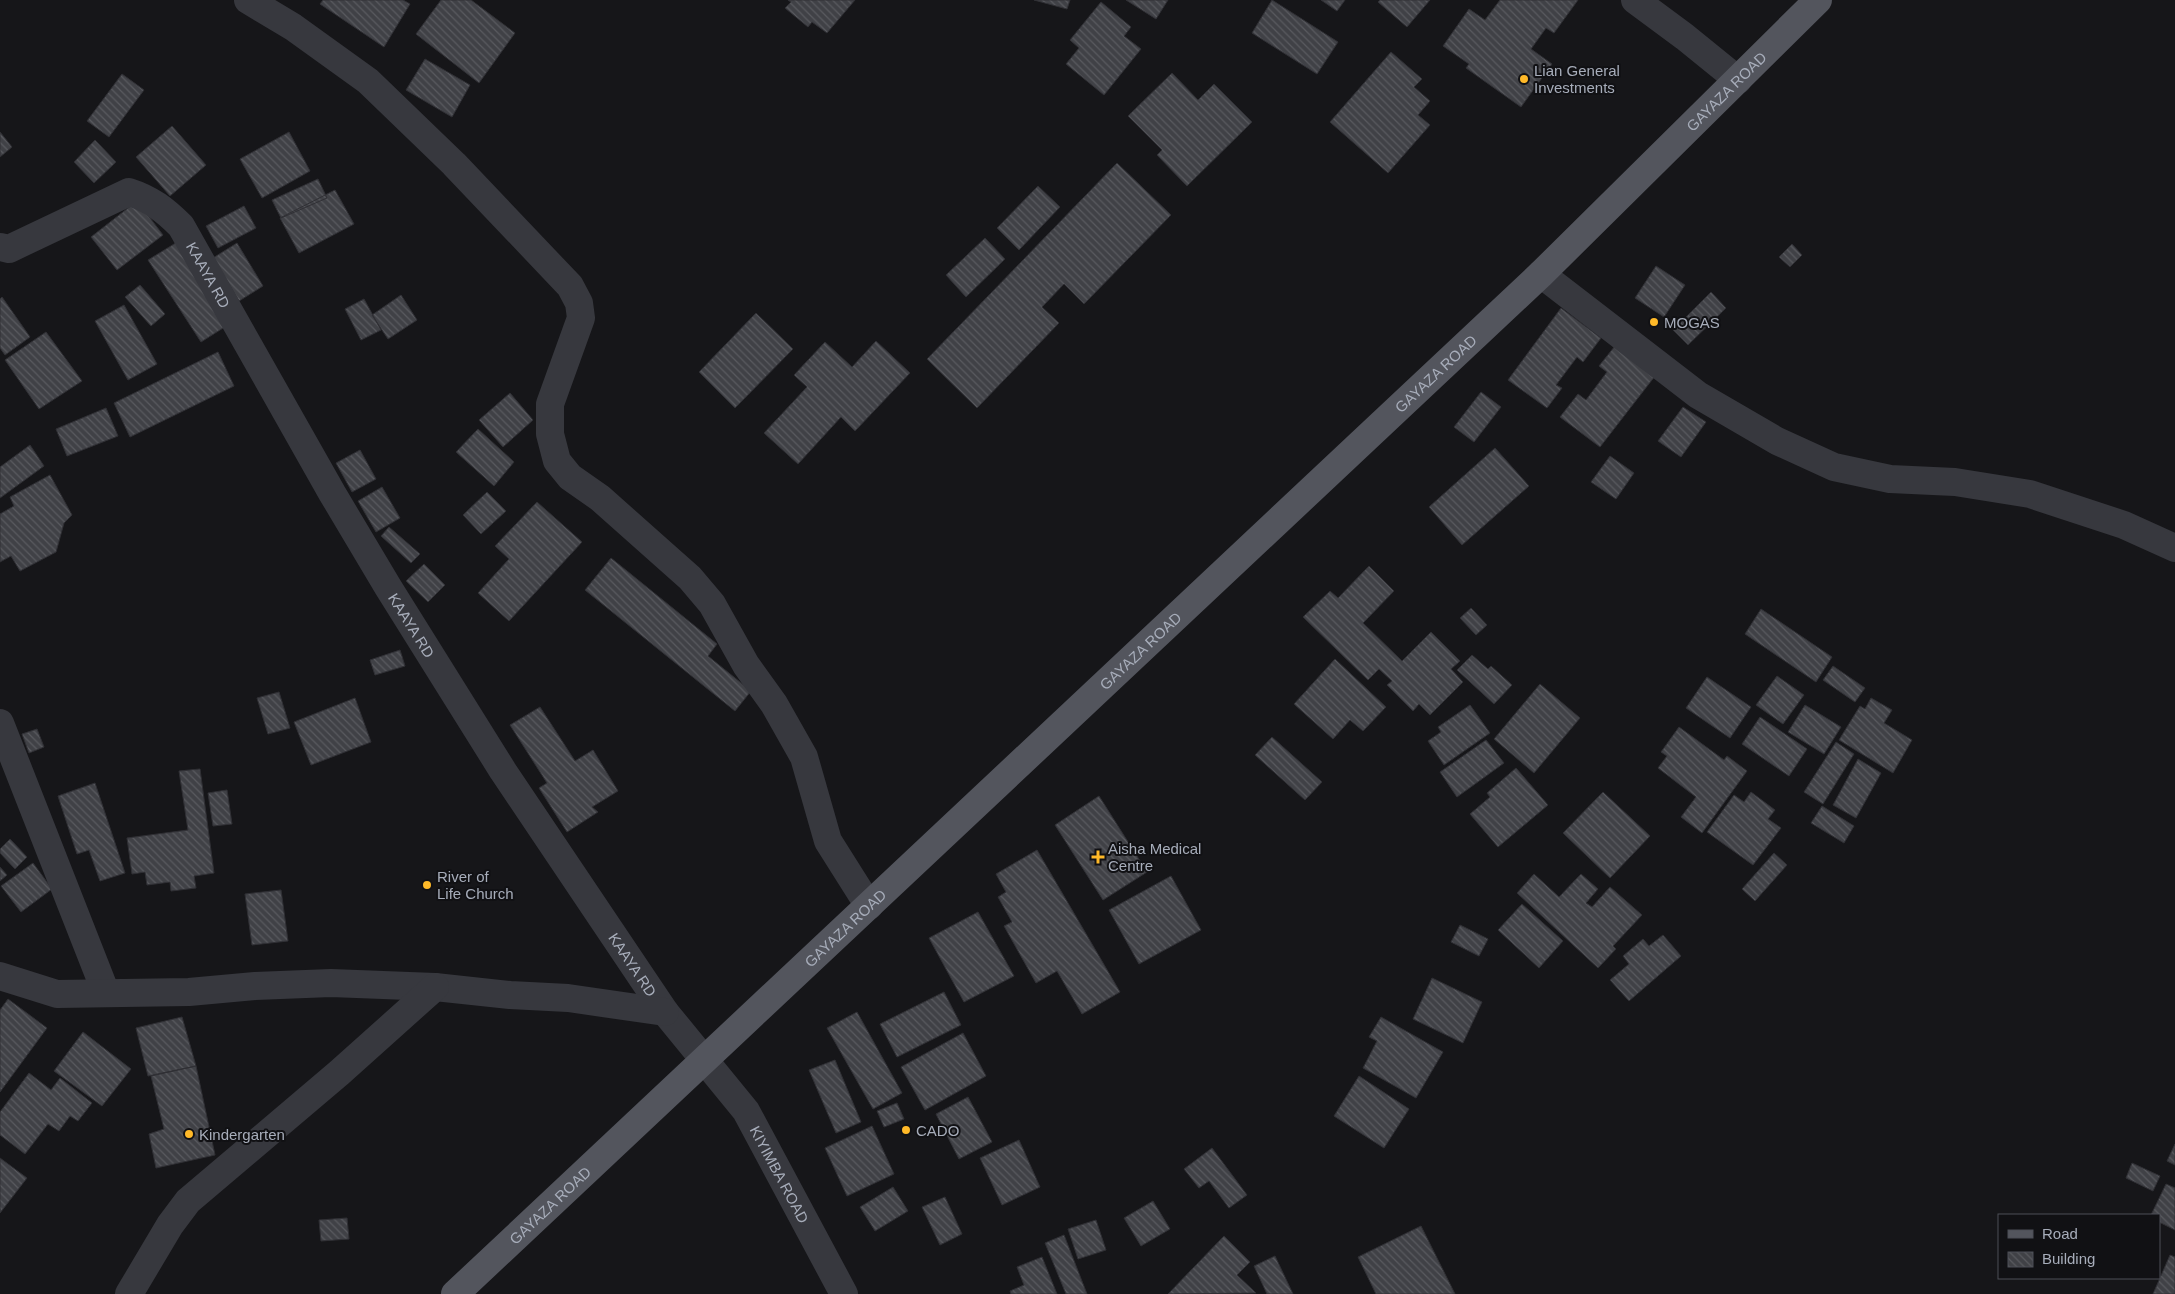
<svg xmlns="http://www.w3.org/2000/svg" width="2175" height="1294" font-family="Helvetica,sans-serif">
<defs>
<pattern id="building-back-hatch" width="6" height="6" patternUnits="userSpaceOnUse" patternTransform="scale(1.25)"><rect width="6" height="6" fill="#404146"/><path d="M-1 5l2 2M0 0l6 6M5-1l2 2" fill="none" stroke="#595a5f"/></pattern>
</defs>
<rect width="100%" height="100%" fill="#161619"/>
<path fill="url(#building-back-hatch)" stroke="#303035" d="M323,0H403L410,4L384,47L320,4Z
M441,0H471L515,33L479,83L416,34Z
M788,0H855L827,33L812,22L808,27L785,8L791,2Z
M1034,0H1070L1067,9Z
M1126,0H1168L1156,19Z
M1272,0L1338,42L1317,74L1252,33Z
M1321,0H1345L1337,11Z
M1380,0H1430L1407,27L1378,2Z
M1500,0H1578L1554,33L1546,28L1531,49L1552,64L1521,107L1466,68L1469,64L1443,46L1469,9L1485,20Z
M1101,2L1131,27L1124,36L1141,49L1104,95L1066,64L1079,48L1070,40Z
M1391,52L1422,79L1414,87L1430,101L1418,115L1430,125L1388,173L1330,122Z
M425,59L470,85L452,117L406,90Z
M1172,73L1198,100L1214,84L1252,122L1187,186L1157,155L1162,150L1128,116Z
M122,74L144,90L109,137L87,121Z
M172,126L206,165L170,196L136,157Z
M0,132L12,147L0,157Z
M289,132L310,171L262,198L240,159Z
M95,140L116,162L94,183L74,162Z
M1117,163L1171,215L1084,304L1064,284L1042,307L1059,323L977,408L927,359Z
M318,179L327,198L281,218L272,200Z
M1038,186L1060,207L1019,250L997,228Z
M335,190L354,224L299,253L280,218Z
M137,201L163,235L117,270L91,237Z
M244,206L256,228L218,248L206,226Z
M985,238L1005,259L966,297L946,275Z
M179,241L231,323L201,342L148,260Z
M237,243L263,286L239,301L213,258Z
M1792,244L1802,255L1790,267L1779,257Z
M1656,266L1685,285L1664,317L1635,298Z
M140,285L165,314L151,326L125,297Z
M1711,292L1726,308L1688,345L1673,330Z
M401,295L417,320L388,339L372,315Z
M2,297L30,337L5,355L0,348V299Z
M364,299L381,330L361,340L345,309Z
M124,305L157,364L128,380L95,321Z
M1561,308L1601,338L1583,362L1577,357L1556,385L1562,388L1547,408L1508,380Z
M756,313L793,349L735,408L699,372Z
M46,332L82,381L39,409L5,360Z
M876,341L910,373L855,431L841,417L798,464L764,433L807,387L794,375L825,342L852,367Z
M1615,346L1655,376L1600,447L1560,417L1578,394L1586,400L1607,372L1599,366Z
M218,352L234,386L130,437L114,403Z
M1481,392L1501,407L1474,442L1454,427Z
M510,393L533,420L503,447L479,420Z
M1683,407L1706,422L1681,457L1658,441Z
M106,408L118,436L67,456L56,429Z
M478,429L514,462L494,486L456,452Z
M30,445L44,466L0,498V467Z
M1495,448L1529,486L1462,545L1429,507Z
M360,450L376,479L352,492L336,463Z
M1610,456L1634,473L1616,499L1591,482Z
M50,475L72,515L64,523L56,552L20,571L11,556L0,562V514L14,506L10,497Z
M382,487L400,518L376,532L358,501Z
M487,492L506,511L481,534L463,515Z
M537,502L582,542L509,621L478,593L509,559L495,546Z
M389,527L420,554L411,563L381,536Z
M611,558L717,644L708,656L751,691L735,711L585,590Z
M424,564L445,585L428,602L406,581Z
M1369,566L1394,591L1363,623L1402,661L1431,632L1460,661L1451,669L1463,682L1430,715L1419,704L1413,711L1387,685L1392,681L1379,669L1368,680L1303,617L1330,591L1338,598Z
M1471,608L1487,625L1476,635L1460,618Z
M1761,609L1832,657L1816,682L1745,634Z
M400,650L405,666L375,675L370,660Z
M1472,655L1488,669L1491,666L1512,685L1494,704L1457,670Z
M1335,659L1386,707L1363,731L1350,720L1333,739L1294,704Z
M1833,666L1865,688L1855,702L1823,680Z
M1777,676L1804,695L1783,724L1756,705Z
M1707,677L1751,707L1730,738L1686,708Z
M1540,684L1580,718L1534,773L1494,739Z
M279,692L290,728L268,734L257,698Z
M355,698L371,742L311,765L294,722Z
M1871,698L1892,710L1884,723L1912,740L1893,773L1839,740L1860,706L1865,709Z
M1470,705L1490,733L1444,765L1428,741L1441,732L1438,727Z
M1805,705L1841,727L1824,754L1788,732Z
M540,707L575,761L593,750L618,791L592,807L598,812L567,832L539,788L547,783L510,725Z
M1760,717L1807,749L1789,776L1742,744Z
M1679,727L1724,760L1727,756L1747,771L1702,833L1681,817L1696,797L1658,768L1667,756L1661,752Z
M37,729L44,747L29,753L22,734Z
M1272,737L1322,782L1305,800L1255,755Z
M1486,740L1504,763L1457,797L1440,772Z
M1836,742L1854,754L1823,804L1804,792Z
M1858,759L1881,773L1856,818L1833,805Z
M1516,768L1548,805L1498,847L1470,814L1490,797L1487,793Z
M200,769L214,873L194,876L196,888L171,891L170,882L147,885L145,872L132,874L127,838L188,830L179,771Z
M95,783L125,873L100,881L89,850L77,854L58,796Z
M227,790L232,824L213,826L208,793Z
M1603,792L1650,836L1610,878L1563,833Z
M1751,792L1775,810L1768,819L1781,828L1753,865L1707,832L1734,795L1744,802Z
M1099,796L1147,872L1103,900L1055,825Z
M1822,806L1854,826L1844,843L1811,823Z
M10,839L27,857L15,869L0,853V849Z
M1037,850L1120,992L1082,1014L1057,971L1036,983L1004,926L1012,922L998,897L1006,892L996,874Z
M1774,853L1787,865L1755,901L1742,889Z
M33,863L52,889L21,912L1,886Z
M0,867L7,875L0,881Z
M1534,874L1559,897L1581,874L1598,889L1586,903L1592,907L1610,887L1642,915L1613,946L1616,949L1598,968L1517,893Z
M1171,876L1201,930L1139,964L1109,910Z
M281,890L288,941L252,945L245,894Z
M1522,904L1563,941L1539,968L1498,930Z
M978,912L1014,976L964,1002L929,938Z
M1460,925L1488,939L1479,956L1451,942Z
M1663,935L1681,956L1629,1001L1610,980L1629,964L1623,956L1643,939L1649,946Z
M1432,978L1482,1002L1463,1043L1413,1019Z
M944,992L961,1025L897,1057L880,1024Z
M8,999L47,1028L0,1092V1010Z
M857,1012L902,1093L873,1109L827,1028Z
M182,1017L196,1066L148,1076L136,1028Z
M1381,1017L1443,1052L1416,1098L1363,1068L1377,1041L1369,1037Z
M83,1032L131,1069L102,1106L54,1071Z
M963,1033L986,1076L925,1110L901,1067Z
M835,1060L861,1122L836,1133L809,1070Z
M196,1066L215,1155L156,1168L149,1134L164,1129L151,1076Z
M29,1073L51,1090L60,1078L92,1103L78,1121L70,1116L59,1131L48,1124L25,1154L0,1135V1112Z
M1359,1076L1409,1109L1384,1148L1334,1116Z
M968,1097L992,1142L959,1159L936,1114Z
M897,1103L904,1119L884,1127L877,1111Z
M872,1126L894,1174L847,1196L825,1148Z
M1019,1140L1040,1187L1002,1205L980,1158Z
M2175,1144V1165L2167,1161Z
M1212,1148L1247,1195L1229,1208L1209,1181L1199,1188L1184,1169Z
M0,1158L27,1178L0,1213Z
M2132,1163L2160,1176L2153,1191L2126,1178Z
M2166,1184L2175,1188V1230L2159,1222V1215H2151Z
M893,1187L908,1211L875,1231L860,1207Z
M945,1197L962,1234L940,1245L922,1207Z
M1153,1201L1170,1229L1141,1246L1124,1218Z
M347,1218L349,1239L321,1241L319,1220Z
M1096,1220L1106,1250L1078,1259L1068,1229Z
M1421,1226L1455,1294H1376L1358,1257Z
M1064,1235L1087,1294H1066L1045,1243Z
M1224,1236L1250,1262L1237,1275L1256,1293L1168,1294Z
M2170,1255L2175,1257V1294H2153Z
M1275,1256L1293,1294H1267L1254,1266Z
M1042,1257L1057,1294H1011L1010,1291L1024,1285L1017,1267Z"/>
<g fill="none" stroke-linecap="round" stroke-linejoin="round">
<g stroke="#37383e" stroke-width="28">
<path d="M248,0L293,27L368,81L454,164L570,286L579,303L581,318L550,404V434L557,461L570,477L600,498L690,578L712,604L746,665L774,704L804,757L828,841L869,906"/>
<path d="M1635,0L1685,37L1738,80"/>
<path id="s1" d="M0,247L9,249L129,192C151,199 165,210 181,226L332,493L388,587L503,771L665,1012L746,1111L844,1294"/>
<path d="M1541,274L1698,395L1777,441L1834,467L1890,479L1955,482L2030,494L2124,525L2175,548"/>
<path d="M0,723L106,993"/>
<path d="M0,976L57,994L189,992L255,986L331,983L435,987L510,995L568,998L665,1012"/>
<path d="M129,1294L170,1225L188,1201L339,1073L435,987"/>
</g>
<path stroke="#53555d" stroke-width="28" id="s2" d="M455,1294L1541,274L1818,0"/>
</g>
<g fill="#ffb928" stroke="#111114" stroke-width="2">
<circle cx="1524" cy="79" r="5"/>
<circle cx="1654" cy="322" r="5"/>
<path d="M1095.5 849.5h5v5h5v5h-5v5h-5v-5h-5v-5h5z"/>
<circle cx="427" cy="885" r="5"/>
<circle cx="906" cy="1130" r="5"/>
<circle cx="189" cy="1134" r="5"/>
</g>
<g text-anchor="middle" dominant-baseline="central" stroke-width="4" stroke-linejoin="round" paint-order="stroke">
<g font-size="15" fill="#a7adba" stroke="#111114" text-anchor="start">
<text x="1534" y="70">Lian General<tspan x="1534" dy="17">Investments</tspan></text>
<text x="1664" y="322">MOGAS</text>
<text x="1108" y="848">Aisha Medical<tspan x="1108" dy="17">Centre</tspan></text>
<text x="437" y="876">River of<tspan x="437" dy="17">Life Church</tspan></text>
<text x="916" y="1130">CADO</text>
<text x="199" y="1134">Kindergarten</text>
</g>
<g font-size="15" fill="#a7adba" stroke="#111114">
<text stroke="none"><textPath href="#s2" startOffset="1750">GAYAZA ROAD</textPath></text>
<text stroke="none"><textPath href="#s1" startOffset="261">KAAYA RD</textPath></text>
<text stroke="none"><textPath href="#s2" startOffset="1345">GAYAZA ROAD</textPath></text>
<text stroke="none"><textPath href="#s1" startOffset="666">KAAYA RD</textPath></text>
<text stroke="none"><textPath href="#s2" startOffset="940">GAYAZA ROAD</textPath></text>
<text stroke="none"><textPath href="#s2" startOffset="535">GAYAZA ROAD</textPath></text>
<text stroke="none"><textPath href="#s1" startOffset="1071">KAAYA RD</textPath></text>
<text stroke="none"><textPath href="#s1" startOffset="1328">KIYIMBA ROAD</textPath></text>
<text stroke="none"><textPath href="#s2" startOffset="130">GAYAZA ROAD</textPath></text>
</g>
</g>
<rect x="1998" y="1214" width="162" height="65" fill="#111114" stroke="#4d4f56"/>
<rect x="2008" y="1230" width="25" height="8" fill="#53555d" stroke="#4d4f56"/>
<text x="2042" y="1239" font-size="15" fill="#a7adba">Road</text>
<rect x="2008" y="1252" width="25" height="15" fill="url(#building-back-hatch)" stroke="#4d4f56"/>
<text x="2042" y="1264" font-size="15" fill="#a7adba">Building</text>
</svg>
